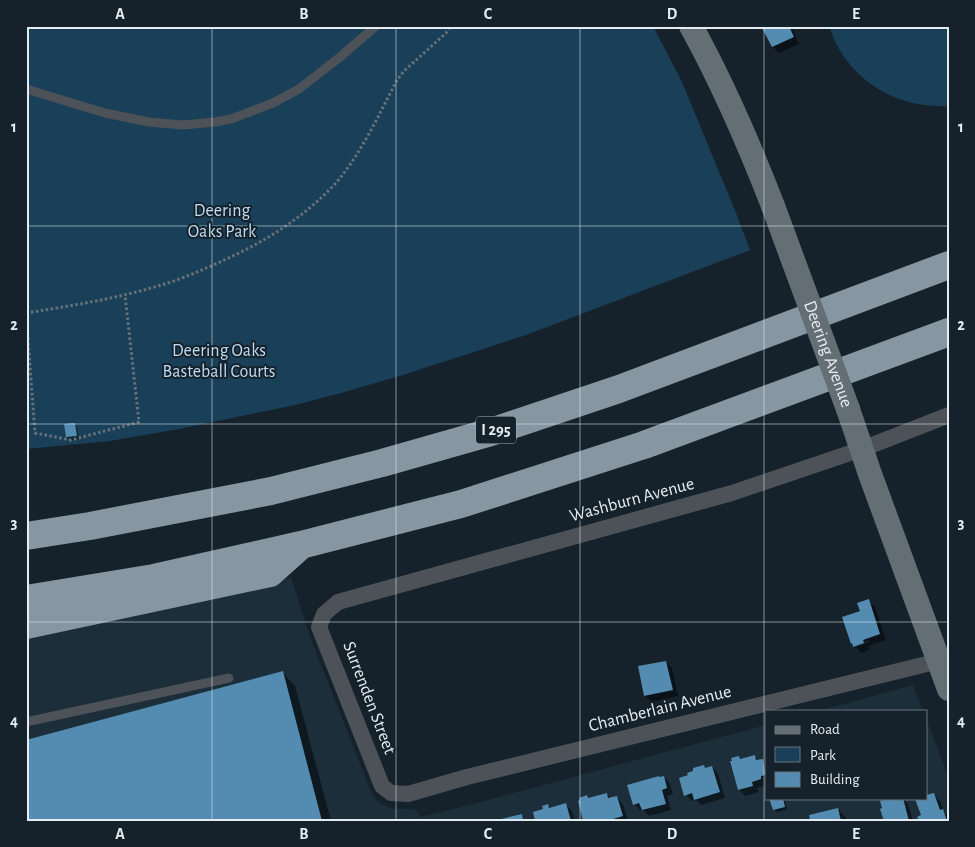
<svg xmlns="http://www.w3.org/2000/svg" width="975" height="847" font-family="'Alegreya Sans',sans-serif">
<rect width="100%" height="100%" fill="#16222b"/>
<path fill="#1b2e3a" d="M291,577L310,637L372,794L378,802L386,806L395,809H414L418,813L420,817L473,804L766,725V798H926V718L949,779V821H26V633Z
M913,685L923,711H818Z"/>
<path fill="#194058" d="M26,26H653L682,82L736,213L750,250L526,335L403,375L341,393L295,405L179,429L110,441L26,449Z
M829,26H949V106C895,109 846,79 829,26Z"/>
<path fill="#0007" d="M763,26H791L799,44L779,53L773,47Z
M74,424L77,427L79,439L70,440L67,437Z
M868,601L875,607L886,640L868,646L870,650L861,653L856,647L870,642L869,640L855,645V647L852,643L862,611Z
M666,662L672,668L678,696L652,702L645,696L639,667Z
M283,673L295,686L331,821H29Z
M754,756L759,761L763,760L766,764V786L757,788L759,792L745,796L739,789V757L742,759Z
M703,766L706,769L712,767L718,774L725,798L701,805L696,800L692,801L686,795Z
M664,777L670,784L673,794L667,796L671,810L649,816L643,810H640L634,804Z
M607,794L611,799L617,797L623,804L628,821H585L587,797L589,799Z
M934,794L940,801L944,812L949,817V821H920L922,816L917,800L926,798Z
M771,798H784L787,809L777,812L774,809Z
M902,798L908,804L913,821H885Z
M566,805L572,811L575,821H536L548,806L551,808Z
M838,809L847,819L848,821H812Z"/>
<path fill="#548bb0" d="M761,26H789L794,37L772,47Z
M72,423H75L77,436L66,437L64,424Z
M869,599L880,634L863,640L864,643L853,647L852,643L851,644L842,617L860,611L857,603Z
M666,661L673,690L644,696L638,666Z
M283,671L322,821H27L26,816V740Z
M755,755L756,760L763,759L766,775L761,776V779L752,782L753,786L738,790L730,761H732L731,758L739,756L740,759Z
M704,765L705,768L712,766L720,792L694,800L692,793L684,796L679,778L688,775L687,773L693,771V768Z
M659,776V777L664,776L667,788L662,790L666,804L642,810L639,803L633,805L627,785Z
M607,793L608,798L617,796L623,816L610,820V821H583L578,801L580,800L579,798L587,795L588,798Z
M934,793L940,810L943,809L947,821H919L917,817L921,815L915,799L926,798V795Z
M769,798H783L785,807L773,810Z
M888,798H903L909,821H884L880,809L882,808L880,801Z
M566,803L571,821H535L533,812L543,809L542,806L548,804L549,808Z
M838,808L841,821H810L809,815Z
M522,814L523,821H498L497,820Z"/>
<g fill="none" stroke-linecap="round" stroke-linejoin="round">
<path stroke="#677179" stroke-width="3" stroke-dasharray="2.5 2.5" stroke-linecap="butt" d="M26,313C76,305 126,297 174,281C196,273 216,264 237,254C274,236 307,214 335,184C359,157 380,113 397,80L404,71L446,33L451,26
M26,313L35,433L71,440L139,422L125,295"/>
<path stroke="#4c5257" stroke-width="9" d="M26,89L105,113L149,122L183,125L215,122L231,119L273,103L299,89L340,57L376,26
M26,722L229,678"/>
<path stroke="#4c5257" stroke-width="16" d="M939,661L467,777L408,794L391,793L382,786L319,627L324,614L338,602L732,493L862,449L949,415"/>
<path stroke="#646e75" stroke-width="24" d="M691,26C723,84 749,144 773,206
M848,409L870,474L949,689"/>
<path stroke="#8797a2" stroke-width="28" d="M26,536L90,526L271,491L382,463L491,432L619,389L949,265
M26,599L154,578L301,545L461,504L644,445L949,332
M26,625L270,573L299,547"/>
<path stroke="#646e75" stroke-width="24" id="s1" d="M773,206L848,409"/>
</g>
<path fill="none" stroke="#e4ecf2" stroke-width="1" stroke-opacity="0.55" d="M212,26V821M396,26V821M580,26V821M764,26V821M26,226H949M26,424H949M26,622H949"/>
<g text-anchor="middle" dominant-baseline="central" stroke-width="4" stroke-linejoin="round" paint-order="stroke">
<rect fill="#16222b" stroke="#a6afb6" stroke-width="1" x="476" y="416.5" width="40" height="27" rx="4"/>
<g font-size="16" font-weight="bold" fill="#e4ecf2">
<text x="496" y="430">I 295</text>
</g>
<g font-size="18" fill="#bedcf2" stroke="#16222b">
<text x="222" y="211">Deering<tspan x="222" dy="21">Oaks Park</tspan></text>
<text x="219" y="351">Deering Oaks<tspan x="219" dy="21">Basteball Courts</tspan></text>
</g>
<g font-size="18" fill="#e4ecf2" stroke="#16222b">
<text stroke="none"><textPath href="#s1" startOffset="158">Deering Avenue</textPath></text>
<text transform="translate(632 500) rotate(-15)">Washburn Avenue</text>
<text transform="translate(369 698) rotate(69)">Surrenden Street</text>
<text transform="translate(660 709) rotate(-14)">Chamberlain Avenue</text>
</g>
</g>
<rect width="975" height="847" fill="none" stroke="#16222b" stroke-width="55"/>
<rect x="765" y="710" width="162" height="90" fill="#16222b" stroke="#68737b"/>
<rect x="775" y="726" width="25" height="8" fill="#646e75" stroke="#68737b"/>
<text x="810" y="734" font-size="15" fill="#e4ecf2">Road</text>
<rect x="775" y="747" width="25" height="15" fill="#194058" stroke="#68737b"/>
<text x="810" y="760" font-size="15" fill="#e4ecf2">Park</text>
<rect x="775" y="772" width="25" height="15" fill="#548bb0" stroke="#68737b"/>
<text x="810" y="784" font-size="15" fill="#e4ecf2">Building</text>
<rect x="28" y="28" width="920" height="792" fill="none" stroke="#e4ecf2" stroke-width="2"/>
<g font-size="16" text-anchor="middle" font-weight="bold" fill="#e4ecf2">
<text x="120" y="19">A</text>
<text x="304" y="19">B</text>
<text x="488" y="19">C</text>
<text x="672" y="19">D</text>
<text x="856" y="19">E</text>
<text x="14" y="132">1</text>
<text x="961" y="132">1</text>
<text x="14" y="330">2</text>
<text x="961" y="330">2</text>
<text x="14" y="528">3</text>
<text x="961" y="528">3</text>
<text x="14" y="726">4</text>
<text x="961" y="726">4</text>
<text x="120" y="839">A</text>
<text x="304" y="839">B</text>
<text x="488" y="839">C</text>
<text x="672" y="839">D</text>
<text x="856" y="839">E</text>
</g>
</svg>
